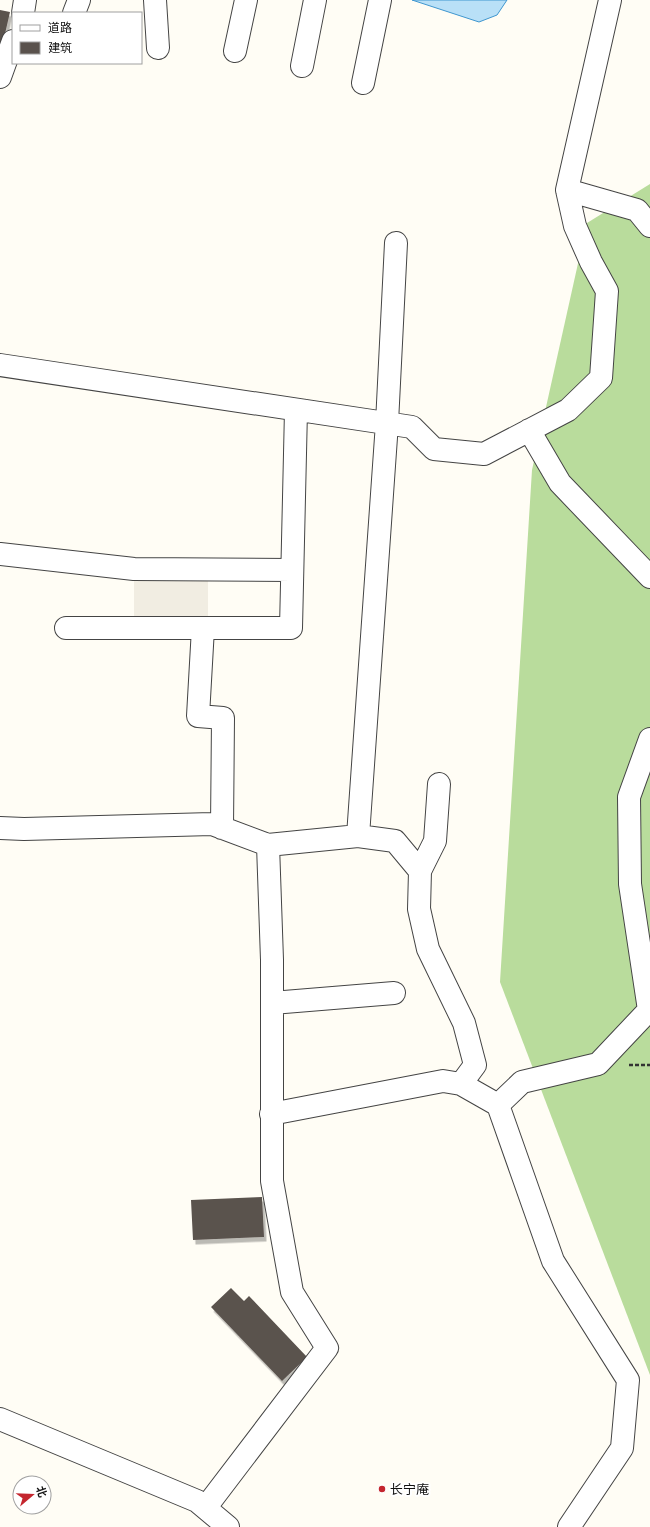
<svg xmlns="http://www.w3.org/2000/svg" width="650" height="1527" font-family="'Libre Baskerville','Noto Sans SC',serif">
<defs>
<filter id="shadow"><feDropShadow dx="2.5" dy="4.5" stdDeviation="0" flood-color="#0004"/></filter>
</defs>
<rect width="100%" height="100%" fill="#fffdf5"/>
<path fill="#b9dc9c" d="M650,184V1375L500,982L532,470L587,223Z"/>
<path fill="#f1ede2" d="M134,569L208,573V624L134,623Z"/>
<path fill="#b9e0f7" stroke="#3f96cf" d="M412,0H507L497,15L479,22Z"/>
<path fill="#5a524d" filter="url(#shadow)" d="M0,10L10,12L1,51H0Z
M262,1197L264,1237L193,1240L191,1200Z
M231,1288L244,1301L249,1296L307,1357L282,1381L211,1307Z"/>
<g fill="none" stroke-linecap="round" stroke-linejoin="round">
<defs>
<path id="minor" d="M155,0L158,48
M23,13L25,0
M74,13L79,0
M235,51L246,0
M302,66L315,0
M0,77L13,41
M363,83L380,0
M567,190L637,210L650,226
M0,365L412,427L434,449L484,454L568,410L601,378L607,291L591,262L575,226L567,190L610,0
M529,430L560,483L650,577
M0,554L134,569L292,570
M66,628H291L296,410
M203,628L198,716L223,718L222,828
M439,784L435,841L420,871L419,909L428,949L464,1023L475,1065L461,1084
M0,828L24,829L212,824L268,845L358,836L395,841L420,871
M358,836L387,423L396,243
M272,1003L394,993
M498,1105L522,1082L598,1064L649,1010L630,884L629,797L650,739
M271,1114L443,1081L461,1084L498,1105L553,1261L628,1380L622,1448L569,1527
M0,1419L197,1501L228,1527
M206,1507L327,1348L292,1292L272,1181V960L268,845"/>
</defs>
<use href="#minor" stroke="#444" stroke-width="24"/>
<path stroke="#333" stroke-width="2.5" stroke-dasharray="4 2" stroke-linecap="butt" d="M629,1065H650"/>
<use href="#minor" stroke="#fff" stroke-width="22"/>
</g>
<circle fill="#c4262e" stroke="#fff" stroke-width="1.5" cx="382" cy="1489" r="4"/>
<g text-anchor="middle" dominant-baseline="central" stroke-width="4" stroke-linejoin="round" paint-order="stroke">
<g font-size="13" fill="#111" stroke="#fff" text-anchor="start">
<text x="390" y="1489">长宁庵</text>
</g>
</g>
<rect x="12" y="12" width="130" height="52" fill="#ffffff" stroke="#a0a0a0"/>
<rect x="20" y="25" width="20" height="6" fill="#ffffff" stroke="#a0a0a0"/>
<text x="48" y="32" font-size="12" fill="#111111">道路</text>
<rect x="20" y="42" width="20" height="12" fill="#5a524d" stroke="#a0a0a0"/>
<text x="48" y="52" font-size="12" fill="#111111">建筑</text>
<g transform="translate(32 1495) rotate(71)"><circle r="19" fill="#ffffff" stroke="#a0a0a0"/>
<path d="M0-3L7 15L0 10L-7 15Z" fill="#c4262e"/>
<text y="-6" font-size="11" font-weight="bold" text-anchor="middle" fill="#111111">北</text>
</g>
</svg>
